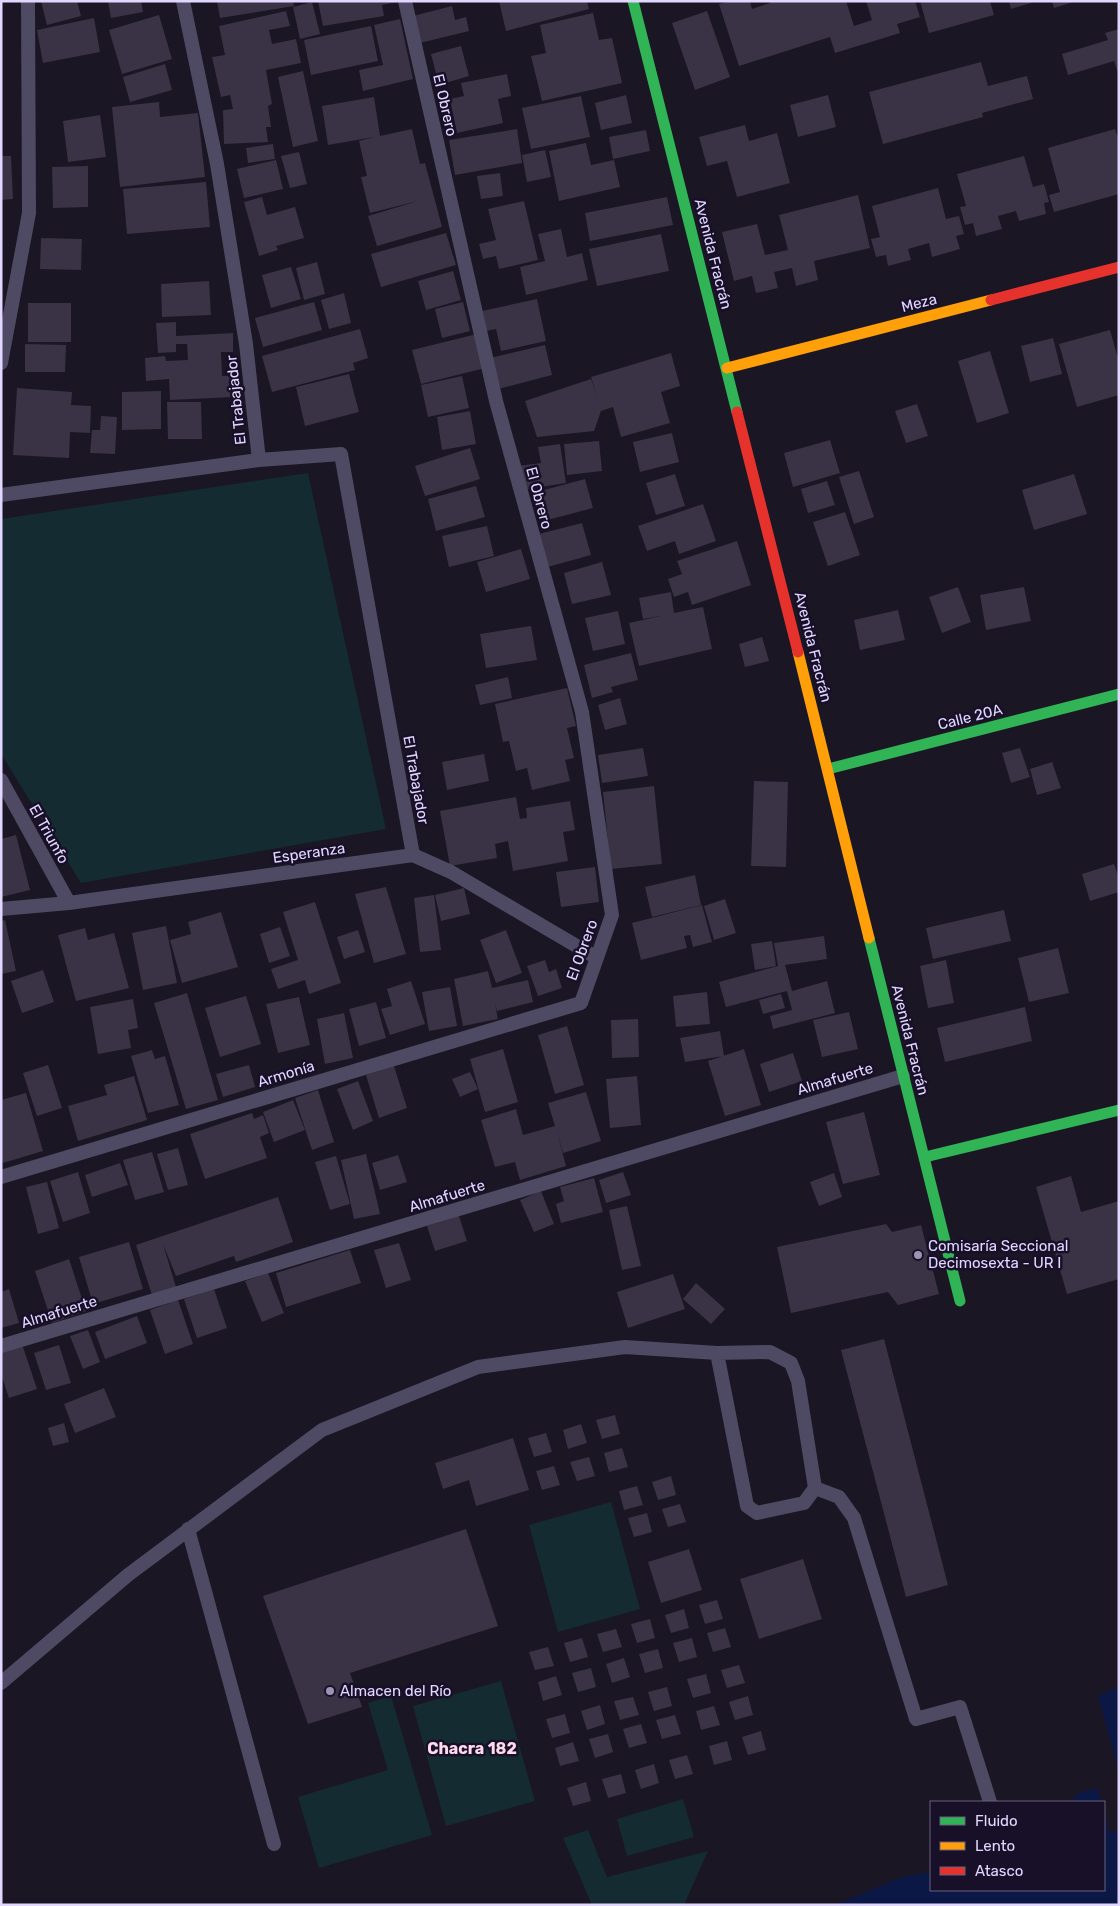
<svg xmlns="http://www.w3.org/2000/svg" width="1120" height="1906" font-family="Rubik,sans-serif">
<rect width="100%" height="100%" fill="#1a1623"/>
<path fill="#142c31" d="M308,473L386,829L81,883L1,754V519Z
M611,1502L640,1609L558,1632L529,1525Z
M501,1681L535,1801L446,1826L413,1706Z
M391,1696L432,1835L319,1868L298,1797L388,1770L368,1703Z
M683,1799L694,1837L627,1856L617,1819Z
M588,1830L607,1877L708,1851L684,1905H592L563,1838Z"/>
<path fill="#0b1845" d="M1119,1687V1771L1098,1696Z
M1098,1789L1101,1802H1075L1074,1796L1087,1790Z
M1104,1812L1109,1832L1119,1831V1905H835L902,1877L931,1872V1890H1104Z"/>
<path fill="#393345" d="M41,1H77L81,16L47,25Z
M108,1H141L143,12L111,18Z
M217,1H293L294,6L220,18Z
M318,1H397V2L382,5L384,16L323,26Z
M499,1H587L589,9L506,31Z
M730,1H750L752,9L770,3V1H846L854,26L872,20L866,1H915L920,17L897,24L900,33L835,53L830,37L739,66L719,4Z
M920,1H990L994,15L929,33Z
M1009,1H1034V2L1011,9Z
M1052,1H1073V2L1054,8Z
M312,2L320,34L300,39L293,7Z
M452,6L455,20L466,17L469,31L420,43L413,16Z
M286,11L290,26L269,30L272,44L296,39L301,63L266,70L272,104L268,106L271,127H266L268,142L224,144L223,110L233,109L230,95L221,97L212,57L225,55L219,26Z
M707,11L730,77L695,90L672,23Z
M593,13L599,40L612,38L622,83L542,101L531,56L546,53L540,25Z
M159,15L172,59L122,74L109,30Z
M94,18L100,52L43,63L37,30Z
M400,19L413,79L363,91L359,70L383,65L374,25Z
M371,26L378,61L311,75L304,40Z
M1119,29V75L1114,61L1068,75L1062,54L1108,40L1105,33Z
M461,46L469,76L439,85L431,54Z
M981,62L988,86L1027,76L1033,99L982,113L983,117L883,144L869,92Z
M165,64L172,90L130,102L123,77Z
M303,71L318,141L293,147L278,77Z
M507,74L511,96L498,99L503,123L457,133L450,99L464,96L461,83Z
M626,95L632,123L601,130L595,103Z
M828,95L836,127L798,137L790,105Z
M581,96L590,137L531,149L522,108Z
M374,97L380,136L412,129L420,164L425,163L442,227L377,246L368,216L418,201L370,213L361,177L367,176L359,141L374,137L328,145L322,106Z
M159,102L160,117L198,113L205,177L120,187L112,107Z
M100,115L106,157L68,162L63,121Z
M745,125L749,141L777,133L790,183L737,197L727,161L707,166L699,137Z
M517,129L522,163L455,175L449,140Z
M1115,129L1119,141V194L1054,212L1049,195L1060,192L1048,148Z
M646,130L650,151L613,159L609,137Z
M586,143L591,165L614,160L620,187L559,201L549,151Z
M273,144L275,159L248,163L246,148Z
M545,150L551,177L527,182L522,155Z
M299,152L307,184L290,188L281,156Z
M1,156H11L13,199L1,200Z
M1024,156L1033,187L1044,184L1049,202L1044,203L1046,214L1019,221L1016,211L998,216L1002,229L976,236L973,223L965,225L960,207L966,206L957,174Z
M276,160L283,189L244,198L237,169Z
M88,166V207L53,208L52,167Z
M500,173L503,196L481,199L477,176Z
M206,182L210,227L127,234L123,189Z
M938,188L946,219L959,216L964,234L956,236L960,249L932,257L929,243L908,249L911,260L888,266L886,255L876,257L871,239L880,237L872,206Z
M858,195L870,248L814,261L818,280L796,286L792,268L774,272L778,288L756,293L752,276L734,281L722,232L757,224L765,255L788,250L779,215Z
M262,197L267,215L295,207L304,238L276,246L278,250L259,256L244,202Z
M667,197L673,225L590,241L585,213Z
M524,201L538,260L499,269L496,256L483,259L479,244L496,240L488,209Z
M561,229L567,257L582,253L588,280L526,295L520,267L545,261L538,234Z
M446,233L456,265L381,287L371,254Z
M661,234L669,271L597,286L589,249Z
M41,238L82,239L81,270L40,269Z
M317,262L325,294L304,300L296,268Z
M291,267L301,299L271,308L262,275Z
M453,271L461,300L426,310L418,281Z
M209,281L211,315L162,317L161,284Z
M344,293L351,323L329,329L321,300Z
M537,299L546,341L501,351L496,329L486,331L482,311Z
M314,302L322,330L263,347L255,318Z
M463,302L470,331L442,338L435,309Z
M28,303H71V342H28Z
M176,322V336L233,333V352H221L222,376H232L233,397L170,400L169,379L146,381L145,358L165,356L166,361L188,360L187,344H176V352L158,353L156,323Z
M360,329L368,358L353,363L355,370L272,392L262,356Z
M1110,330L1119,362V395L1077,407L1059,344Z
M477,334L485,368L421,384L412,350Z
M1053,338L1062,374L1030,382L1021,346Z
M25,344L66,345L65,372H25Z
M545,345L552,375L498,389L490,358Z
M990,351L1009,413L977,423L958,361Z
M671,353L680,386L661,392L670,423L621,437L613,407L601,411L594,431L537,437L525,401L591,379L597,396L591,377Z
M349,374L359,412L305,426L296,387Z
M462,376L469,408L428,417L421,385Z
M17,388L72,392L71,405L91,406L90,433L70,432L69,458L13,455Z
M161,391V429L122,430V392Z
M167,402H201L202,439H168Z
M917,404L928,436L906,443L895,411Z
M470,411L476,444L442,450L437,417Z
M101,416L117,417L115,454L90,453L92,430H100Z
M672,433L679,462L640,472L633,442Z
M830,440L840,473L793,487L784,453Z
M599,441L602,471L567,475L564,444Z
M560,444L566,483L522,490L518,466L541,463L538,447Z
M470,448L480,479L425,496L415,466Z
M859,471L874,517L854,524L839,477Z
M675,474L685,506L656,515L646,483Z
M1074,474L1087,514L1034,530L1022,490Z
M585,479L593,508L540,522L533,493Z
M827,481L835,505L808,513L801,489Z
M476,486L485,517L436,531L428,499Z
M703,504L716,541L679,554L675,541L647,551L638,526Z
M845,512L860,555L828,566L813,522Z
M582,523L591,555L544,568L535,535Z
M487,526L494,556L449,567L442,536Z
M737,541L751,585L692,605L688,592L674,597L668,579L682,574L677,561Z
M521,549L530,579L486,592L477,562Z
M602,562L611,595L572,604L564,573Z
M958,587L971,622L942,633L929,597Z
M1024,587L1031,621L986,630L980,595Z
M671,592L674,613L703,607L712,649L639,666L629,623L661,616L643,619L639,598Z
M898,610L905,640L860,650L854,620Z
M618,611L625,644L593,651L585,618Z
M531,626L537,660L486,668L480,634Z
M762,637L769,661L745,667L739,644Z
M631,653L638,680L611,687L613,692L592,698L584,665Z
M508,677L512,698L480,705L475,685Z
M567,688L576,726L567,728L574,758L565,760L570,781L532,790L527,768L516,771L509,741L503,742L495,704Z
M620,698L627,724L605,730L598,705Z
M643,748L648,776L602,783L598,755Z
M1020,748L1030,777L1011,783L1002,753Z
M484,754L489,781L447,790L442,762Z
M1052,762L1061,788L1037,795L1030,769Z
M754,781L788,782L786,867L751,866Z
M654,786L662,864L611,869L603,792Z
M516,797L520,819L527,818L526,808L570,801L575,830L563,832L568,861L513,871L508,841L495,844L497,858L450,866L440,811Z
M16,835L30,890L1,897V839Z
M1114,864L1119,878V892L1090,901L1082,874Z
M595,867L599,902L561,907L556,872Z
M695,875L701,905L652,917L645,887Z
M386,887L406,954L374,963L355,894Z
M464,888L470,914L441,921L435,895Z
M434,895L441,950L420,952L414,898Z
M725,899L736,933L714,940L704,906Z
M315,902L341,983L309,994L305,980L278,989L271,969L298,960L283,912Z
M702,905L712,942L693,947L690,935L684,936L687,948L641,960L632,923Z
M1004,910L1011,941L933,959L926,928Z
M221,912L238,967L182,983L170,940L191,934L188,922Z
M5,920L16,971L1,974V921Z
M166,926L177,983L143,990L132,933Z
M280,927L290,956L269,963L260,934Z
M85,928L88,940L114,933L129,988L76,1001L58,935Z
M358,930L365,952L344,959L337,937Z
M506,930L522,973L496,983L480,940Z
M824,936L827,959L785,965L792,991L827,981L835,1013L773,1029L770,1016L792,1010L787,991L726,1007L719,982L778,966L774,943Z
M772,941L776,966L755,970L751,944Z
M1058,948L1069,993L1029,1002L1018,958Z
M545,960L549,972L556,969L562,988L538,996L527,966Z
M946,960L954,1003L928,1008L920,966Z
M43,970L54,1002L22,1013L11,981Z
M488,971L492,988L528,980L533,1002L497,1011L495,1004L498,1019L463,1026L454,979Z
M411,981L425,1024L390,1035L381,1009L392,1006L387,989Z
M450,987L457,1026L429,1031L422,992Z
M707,992L710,1024L676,1027L673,996Z
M187,993L218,1100L186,1109L154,1003Z
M781,994L785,1008L763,1014L759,1000Z
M246,996L261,1044L220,1057L205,1008Z
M299,997L310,1045L278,1053L266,1004Z
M133,999L138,1028L128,1030L131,1048L98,1054L90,1007Z
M376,1002L386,1038L359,1046L349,1009Z
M1025,1007L1032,1041L945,1062L937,1028Z
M849,1012L858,1049L822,1057L813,1020Z
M344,1013L353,1058L325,1064L317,1019Z
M638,1019L639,1057L612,1058L611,1020Z
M567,1026L584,1085L555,1094L538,1035Z
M720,1031L724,1056L685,1062L680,1038Z
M503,1049L518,1102L485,1112L470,1059Z
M744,1049L761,1105L725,1116L708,1061Z
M152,1050L155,1059L165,1056L179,1105L148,1113L131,1056Z
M793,1053L802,1081L769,1092L760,1064Z
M48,1065L62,1108L37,1116L23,1073Z
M249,1065L255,1087L223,1097L216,1074Z
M394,1066L407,1108L379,1118L366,1075Z
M470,1072L478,1089L460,1097L452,1079Z
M134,1076L147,1120L78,1141L68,1106L107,1095L104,1085Z
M637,1076L641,1125L610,1128L606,1079Z
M358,1081L373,1121L353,1130L337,1089Z
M318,1090L334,1142L312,1150L295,1098Z
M586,1092L601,1141L563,1153L556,1128L566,1166L520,1180L515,1162L495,1167L481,1120L516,1109L523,1135L555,1126L548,1103Z
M26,1093L43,1151L3,1163L1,1156V1100Z
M293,1100L305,1130L274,1142L263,1112Z
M864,1112L880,1175L843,1184L826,1122Z
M252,1113L254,1119L263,1115L269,1133L260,1137L267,1158L205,1179L190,1134Z
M178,1148L188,1185L168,1190L157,1154Z
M152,1152L164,1192L135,1200L123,1160Z
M366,1154L380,1214L354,1219L341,1160Z
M398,1155L407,1182L380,1190L372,1163Z
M336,1156L350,1204L330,1210L315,1162Z
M120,1163L128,1185L92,1197L85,1175Z
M78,1172L90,1213L63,1222L50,1181Z
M623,1172L631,1195L606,1203L599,1180Z
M834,1173L842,1197L819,1206L810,1182Z
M1071,1176L1081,1212L1119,1201V1279L1067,1294L1036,1187Z
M594,1178L603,1212L561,1223L556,1204L564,1201L560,1187Z
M47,1182L59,1228L38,1234L26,1187Z
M541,1191L554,1224L534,1232L520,1200Z
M278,1197L293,1242L236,1262L234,1256L176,1276L163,1244L176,1287L152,1295L136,1245Z
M627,1206L641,1266L622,1270L609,1210Z
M459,1216L467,1241L435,1251L427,1226Z
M886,1224L892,1232L921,1225L939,1294L898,1305L888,1292L791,1313L777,1247Z
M129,1242L143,1289L93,1304L79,1257Z
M399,1243L411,1280L386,1288L374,1250Z
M350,1250L361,1283L286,1307L276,1273Z
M69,1259L86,1311L52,1323L35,1271Z
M268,1273L284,1313L262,1322L245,1281Z
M673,1274L685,1309L628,1328L617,1292Z
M696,1283L725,1309L711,1324L683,1299Z
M9,1289L19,1323L1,1328V1292Z
M214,1289L227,1328L197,1338L184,1299Z
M178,1300L193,1344L165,1354L150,1310Z
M137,1316L147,1343L105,1359L95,1332Z
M88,1330L100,1362L83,1369L70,1336Z
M884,1339L948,1585L906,1597L841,1350Z
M22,1344L37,1389L9,1398L1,1374V1350Z
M59,1345L71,1383L46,1390L34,1353Z
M104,1388L116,1417L75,1433L64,1404Z
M615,1415L620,1434L602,1439L596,1420Z
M64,1423L69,1442L53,1446L48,1428Z
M581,1424L587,1443L568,1449L563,1430Z
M546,1433L552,1452L534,1457L528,1438Z
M513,1438L529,1490L476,1506L469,1480L443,1489L435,1463Z
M622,1448L628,1467L609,1472L604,1453Z
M589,1457L595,1476L577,1481L570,1462Z
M554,1466L560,1485L542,1490L536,1471Z
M671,1476L676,1495L658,1500L652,1482Z
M637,1486L643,1505L624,1510L619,1491Z
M680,1504L686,1522L668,1527L662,1509Z
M647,1513L652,1532L634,1537L628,1518Z
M466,1529L498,1626L350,1673L362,1707L308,1724L263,1596Z
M689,1549L702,1590L661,1603L648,1562Z
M803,1559L822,1619L759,1639L740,1579Z
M717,1600L723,1619L705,1624L699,1605Z
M684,1609L689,1628L671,1633L665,1615Z
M650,1619L655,1638L637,1643L631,1624Z
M725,1628L731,1647L713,1652L707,1633Z
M616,1629L622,1647L603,1652L597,1634Z
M582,1638L588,1657L570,1662L564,1643Z
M692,1638L697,1657L679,1662L673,1643Z
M548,1647L554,1666L535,1670L529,1652Z
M658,1649L663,1668L645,1673L639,1654Z
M624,1658L630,1677L612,1683L606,1664Z
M739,1665L745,1683L727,1688L721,1670Z
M591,1668L596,1687L578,1692L572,1673Z
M706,1674L711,1693L693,1698L687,1679Z
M556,1676L562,1695L543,1701L538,1682Z
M667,1687L672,1706L654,1711L648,1692Z
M748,1696L753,1715L735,1720L729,1702Z
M633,1697L639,1715L620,1720L614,1701Z
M600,1705L605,1724L587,1730L581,1711Z
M714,1706L720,1725L701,1730L696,1711Z
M565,1714L570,1733L552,1738L546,1719Z
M675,1715L681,1734L662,1739L656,1720Z
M641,1724L647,1743L629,1748L623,1729Z
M761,1731L766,1750L748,1755L742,1737Z
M608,1734L613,1752L595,1758L589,1739Z
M727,1741L732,1760L714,1765L709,1746Z
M573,1742L579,1761L560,1766L555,1748Z
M687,1755L693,1774L675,1779L669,1760Z
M654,1764L659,1783L641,1789L635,1770Z
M621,1774L626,1793L608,1798L602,1779Z
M586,1782L591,1801L573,1806L567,1788Z"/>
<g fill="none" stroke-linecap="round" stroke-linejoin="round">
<path stroke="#4f4a64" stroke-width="14" d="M183,1L217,164L246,344L259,460L341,454L413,855
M1,363L29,213L28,1
M1,495L259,460
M1,780L69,903
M1,909L69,903L413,855L451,872L597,958
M1,1177L581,1003L612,915L582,712L496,401L405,1
M1,1346L903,1076
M815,1488L839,1497L854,1518L916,1719L960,1707L990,1802
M188,1529L274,1844
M1,1683L128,1575L322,1430L478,1367L625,1347L717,1353L770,1352L791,1363L798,1381L815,1488L804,1503L757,1513L747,1506L717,1353"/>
<path stroke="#30b455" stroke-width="11" d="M633,1L737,412
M828,769L1119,694
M869,938L960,1301
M925,1157L1119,1110"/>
<path stroke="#ff9f0a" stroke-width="11" d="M727,368L991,300
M798,652L869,938"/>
<path stroke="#e5322d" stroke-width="11" d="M991,300L1119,267
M737,412L798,652"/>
</g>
<g fill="#9c94b2" stroke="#181029" stroke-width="2">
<circle cx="918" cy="1255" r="5"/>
<circle cx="330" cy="1691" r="5"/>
</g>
<g text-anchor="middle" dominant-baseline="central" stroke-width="5" stroke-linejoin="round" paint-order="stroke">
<g font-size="15" fill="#e2d8ff" stroke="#181029">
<text transform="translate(445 105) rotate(77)">El Obrero</text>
<text transform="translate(713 254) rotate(76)">Avenida Fracrán</text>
<text transform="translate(919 303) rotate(-14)">Meza</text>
<text transform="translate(236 400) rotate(-96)">El Trabajador</text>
<text transform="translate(539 498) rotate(75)">El Obrero</text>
<text transform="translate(813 647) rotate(76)">Avenida Fracrán</text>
<text transform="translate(970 717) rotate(-14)">Calle 20A</text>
<text transform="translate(416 780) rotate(80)">El Trabajador</text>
<text transform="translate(49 834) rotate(61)">El Triunfo</text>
<text transform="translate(309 853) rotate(-8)">Esperanza</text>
<text transform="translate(582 950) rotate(-70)">El Obrero</text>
<text transform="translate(910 1040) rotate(76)">Avenida Fracrán</text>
<text transform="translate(286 1074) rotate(-17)">Armonía</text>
<text transform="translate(835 1079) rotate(-17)">Almafuerte</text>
<text transform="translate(447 1196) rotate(-17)">Almafuerte</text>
<text transform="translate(59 1312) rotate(-17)">Almafuerte</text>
</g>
<g font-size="15" fill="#e2d8ff" stroke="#181029" text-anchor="start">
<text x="928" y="1246">Comisaría Seccional<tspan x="928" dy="17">Decimosexta - UR I</tspan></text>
<text x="340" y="1691">Almacen del Río</text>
</g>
<g font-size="16" font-weight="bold" fill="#ffdaec" stroke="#181029">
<text x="472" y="1748">Chacra 182</text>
</g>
</g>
<rect width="1120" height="1906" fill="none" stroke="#e2d8ff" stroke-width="5"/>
<rect x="930" y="1801" width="175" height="90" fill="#181029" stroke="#69607f"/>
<rect x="940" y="1817" width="25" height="8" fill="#30b455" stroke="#69607f"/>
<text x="975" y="1826" font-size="15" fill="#e2d8ff">Fluido</text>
<rect x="940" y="1842" width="25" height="8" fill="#ff9f0a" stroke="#69607f"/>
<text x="975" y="1851" font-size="15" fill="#e2d8ff">Lento</text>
<rect x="940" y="1867" width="25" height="8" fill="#e5322d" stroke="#69607f"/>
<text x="975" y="1876" font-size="15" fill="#e2d8ff">Atasco</text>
</svg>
